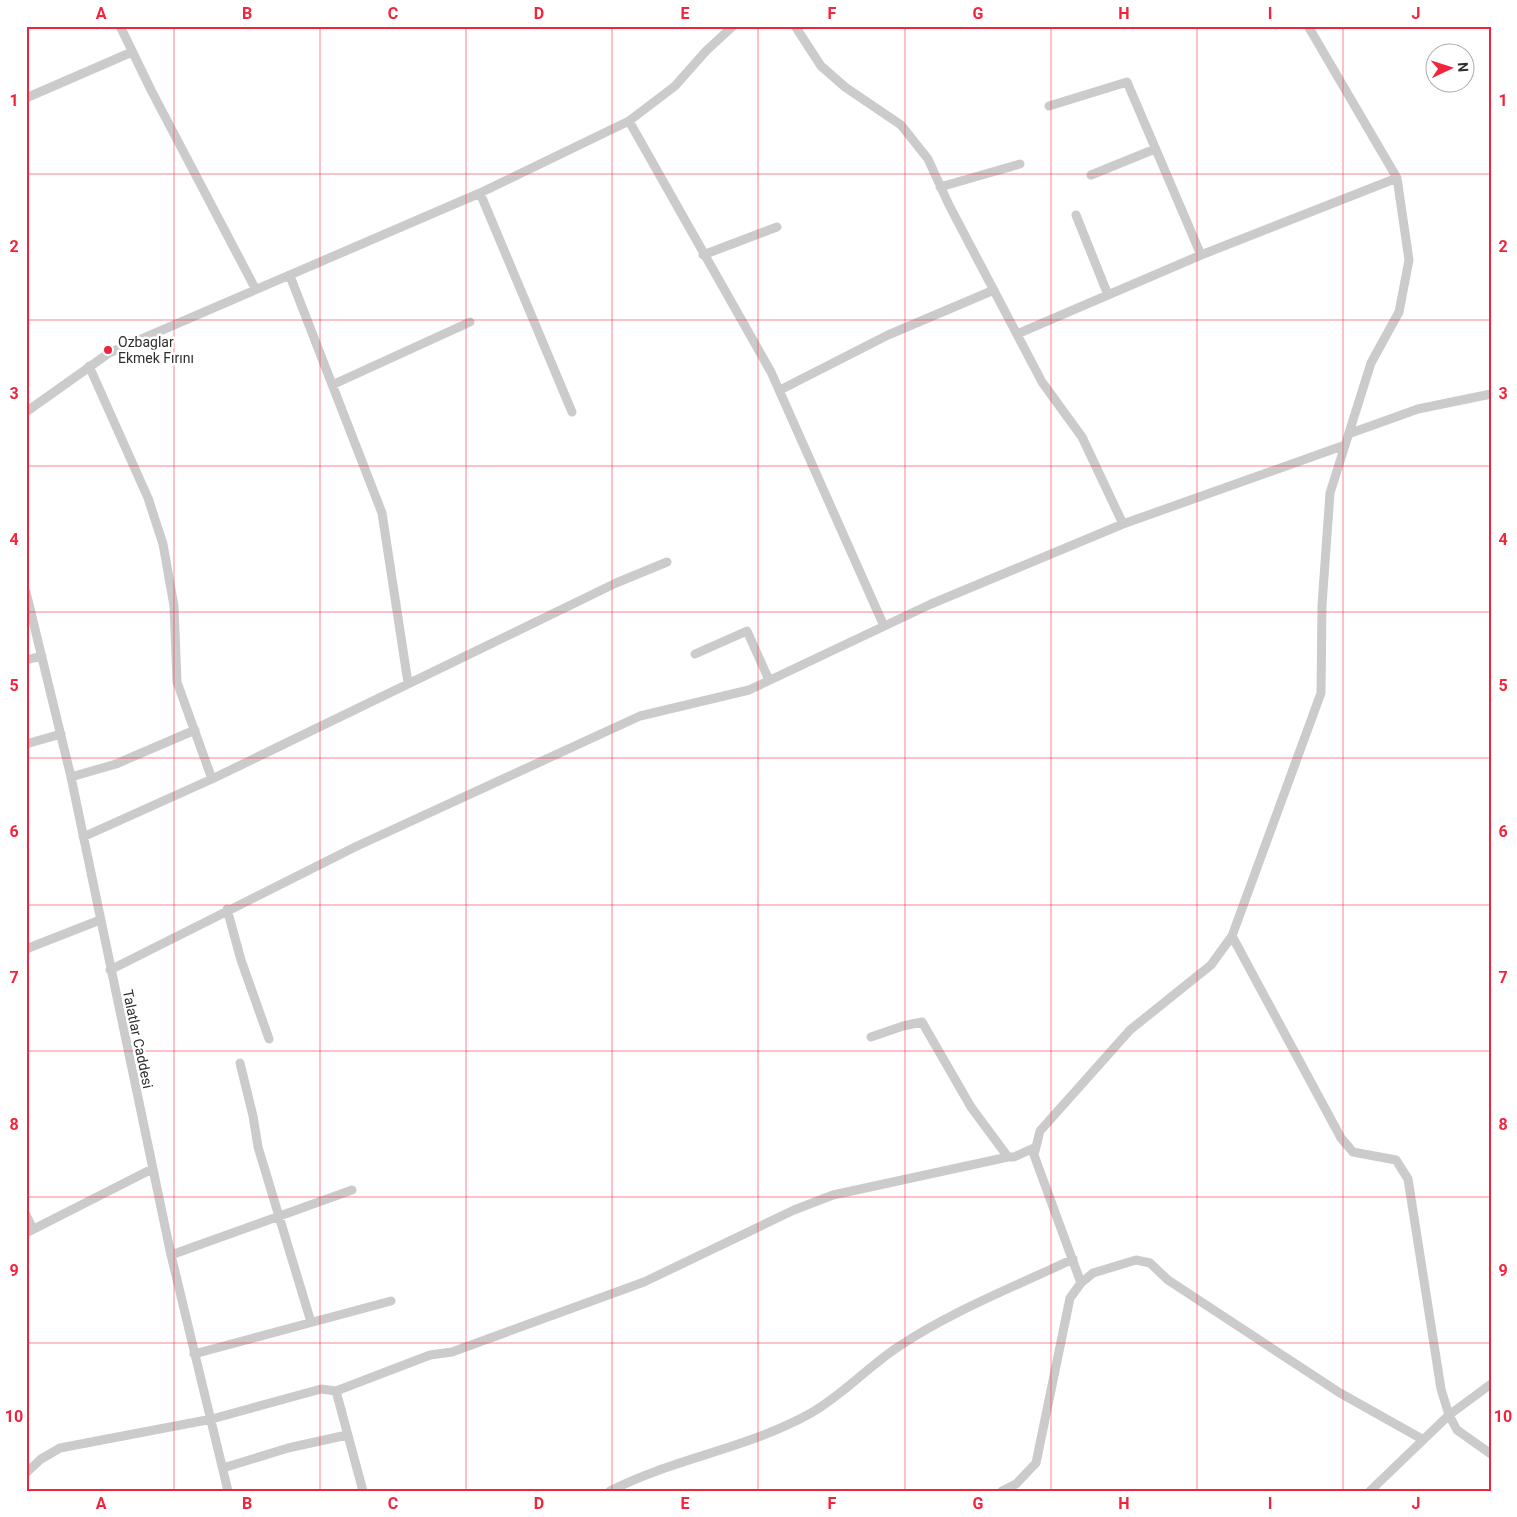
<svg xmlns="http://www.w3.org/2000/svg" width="1517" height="1517" font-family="Roboto,sans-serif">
<rect width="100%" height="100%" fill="#fff"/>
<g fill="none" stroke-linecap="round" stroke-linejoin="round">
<path stroke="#cbcbcb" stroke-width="9" d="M120,26L151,90L255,288
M795,26L821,66L845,87L901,125L928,159L949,205L1042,382L1082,437L1123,524
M26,98L132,52
M1049,106L1127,82L1201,255
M629,121L771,372L884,626
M1091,175L1155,149
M940,187L1020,164
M480,193L572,412
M1076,215L1108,295
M703,255L777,227
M290,276L382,513L408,683
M1017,334L1201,255L1397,178
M89,366L148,498L163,544L174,606L177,682L212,779
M332,385L470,322
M780,390L888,335L994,290
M26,412L109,353L480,193L629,121L675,86L706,51L733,26
M1351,433L1418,409L1491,394
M26,592L71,777L171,1255L228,1491
M695,654L747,631L769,680
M26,660L42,656
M26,744L61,734
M71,777L116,764L195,730
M83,837L212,779L616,583L667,562
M227,909L241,960L269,1039
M1232,936L1341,1138L1353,1152L1396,1160L1408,1179L1441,1389L1449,1415L1457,1430L1491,1454
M26,949L100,920
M110,970L355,847L640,716L749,690L931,604L1123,524L1345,445
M871,1037L903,1026L922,1022L971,1107L1008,1157H1014L1036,1147
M240,1063L253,1116L258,1147L311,1322
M26,1215L33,1229
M26,1233L152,1169
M171,1255L352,1190
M1081,1283L1034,1155L1040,1131L1130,1030L1211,965L1232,936L1321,693L1322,605L1330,493L1371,363L1399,312L1409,260L1397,178L1308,26
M194,1354L391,1301
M336,1391L363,1491
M223,1468L288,1448L347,1435
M26,1473L41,1459L60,1448L212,1419L321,1389L336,1391L430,1355L452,1352L644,1282L794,1210L833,1195L1008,1157
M610,1491C674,1458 747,1449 811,1413C841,1396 866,1369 895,1349C949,1312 1014,1287 1073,1259
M1002,1491L1016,1484L1036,1463L1070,1298L1081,1283L1093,1273L1136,1260L1150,1263L1168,1280L1340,1393L1422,1439
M1370,1491L1449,1415L1491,1384"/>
</g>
<path fill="none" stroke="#f3233c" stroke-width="1" stroke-opacity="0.55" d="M174,26V1491M320,26V1491M466,26V1491M612,26V1491M758,26V1491M905,26V1491M1051,26V1491M1197,26V1491M1343,26V1491M26,174H1491M26,320H1491M26,466H1491M26,612H1491M26,758H1491M26,905H1491M26,1051H1491M26,1197H1491M26,1343H1491"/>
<circle fill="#f3233c" stroke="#fff" stroke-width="2" cx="108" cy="350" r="5"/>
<g text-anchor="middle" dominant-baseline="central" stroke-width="5" stroke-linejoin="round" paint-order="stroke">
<g font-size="14" fill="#2e2e2e" stroke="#fff" text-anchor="start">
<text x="118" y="342">Ozbaglar<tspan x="118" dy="16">Ekmek Fırını</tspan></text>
</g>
<g font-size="14" fill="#2e2e2e" stroke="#fff">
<text transform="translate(138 1039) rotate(78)">Talatlar Caddesi</text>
</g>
</g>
<rect width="1517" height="1517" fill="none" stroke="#ffffff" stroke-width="55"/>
<g transform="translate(1450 68) rotate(86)"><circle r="24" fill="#ffffff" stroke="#ababab"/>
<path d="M0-4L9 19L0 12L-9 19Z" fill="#f3233c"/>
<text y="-8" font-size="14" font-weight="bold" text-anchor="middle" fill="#2e2e2e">N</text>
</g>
<rect x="28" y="28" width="1462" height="1462" fill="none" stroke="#f3233c" stroke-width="2"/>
<g font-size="16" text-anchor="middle" font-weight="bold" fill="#f3233c">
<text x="101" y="19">A</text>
<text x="247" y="19">B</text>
<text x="393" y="19">C</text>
<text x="539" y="19">D</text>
<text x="685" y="19">E</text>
<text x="832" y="19">F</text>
<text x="978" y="19">G</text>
<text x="1124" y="19">H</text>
<text x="1270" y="19">I</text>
<text x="1416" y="19">J</text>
<text x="14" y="106">1</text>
<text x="1503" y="106">1</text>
<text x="14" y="252">2</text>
<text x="1503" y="252">2</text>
<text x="14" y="399">3</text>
<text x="1503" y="399">3</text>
<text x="14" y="545">4</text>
<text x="1503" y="545">4</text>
<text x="14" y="691">5</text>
<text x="1503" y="691">5</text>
<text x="14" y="837">6</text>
<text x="1503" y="837">6</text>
<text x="14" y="983">7</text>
<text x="1503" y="983">7</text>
<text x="14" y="1130">8</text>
<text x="1503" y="1130">8</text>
<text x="14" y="1276">9</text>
<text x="1503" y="1276">9</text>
<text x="14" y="1422">10</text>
<text x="1503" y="1422">10</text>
<text x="101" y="1509">A</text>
<text x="247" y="1509">B</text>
<text x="393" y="1509">C</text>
<text x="539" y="1509">D</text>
<text x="685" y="1509">E</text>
<text x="832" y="1509">F</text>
<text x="978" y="1509">G</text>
<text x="1124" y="1509">H</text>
<text x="1270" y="1509">I</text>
<text x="1416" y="1509">J</text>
</g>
</svg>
